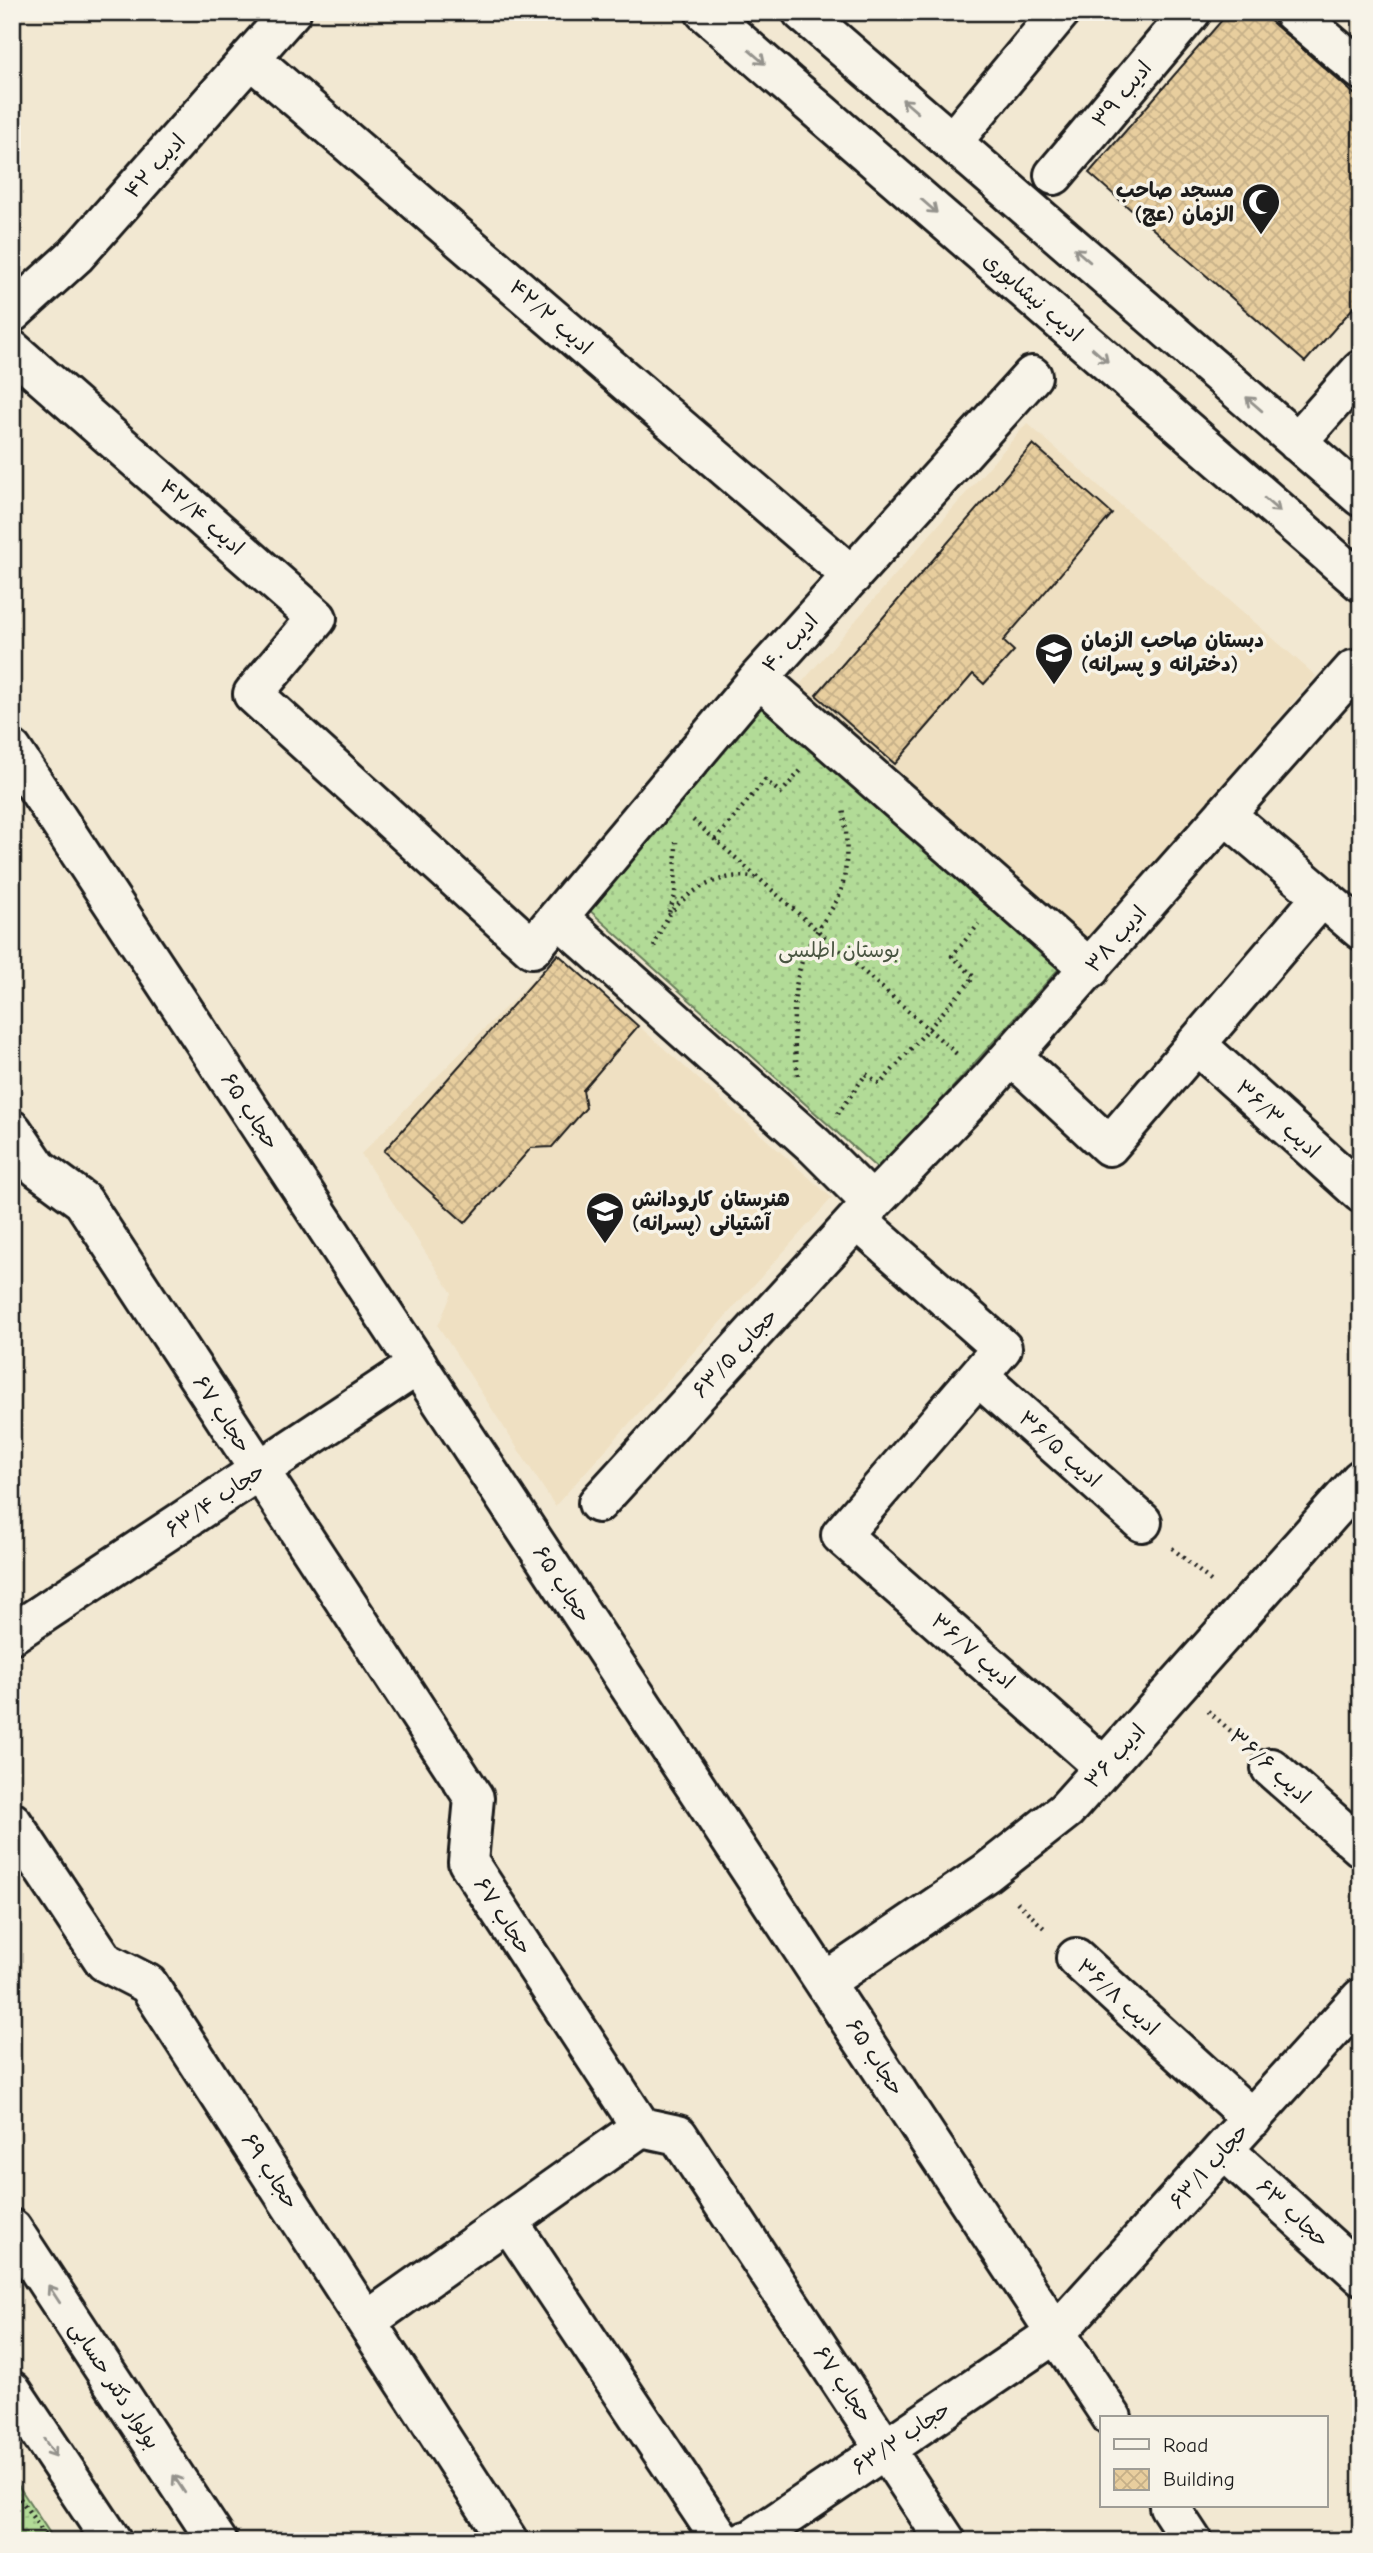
<svg xmlns="http://www.w3.org/2000/svg" width="1373" height="2553" font-family="'Comic Neue','Playpen Sans Arabic',sans-serif">
<defs>
<pattern id="grass-dots" width="8" height="8" patternUnits="userSpaceOnUse" patternTransform="scale(1.75)"><rect width="8" height="8" fill="#b2db97"/><path d="M2 2h.1M6 6h.1" fill="none" stroke="#98bb82" stroke-width="1.8" stroke-linecap="round"/></pattern>
<pattern id="building-cross-hatch" width="8" height="8" patternUnits="userSpaceOnUse" patternTransform="scale(1.75)"><rect width="8" height="8" fill="#e8ce9e"/><path d="M0 0l8 8M0 8l8-8" fill="none" stroke="#c6b088"/></pattern>
</defs>
<rect width="100%" height="100%" fill="#f2e8d2"/>
<filter id="ink" filterUnits="userSpaceOnUse"><feTurbulence type="fractalNoise" baseFrequency=".0143" numOctaves="2"/><feDisplacementMap in="SourceGraphic" scale="14" xChannelSelector="R" yChannelSelector="G"/><feConvolveMatrix kernelMatrix="1 2 1 2 8 2 1 2 1" color-interpolation-filters="sRGB"/></filter>
<g filter="url(#ink)">
<path fill="#efe0c2" d="M1027,423L1316,676L1081,948L791,695Z
M558,954L832,1198L555,1506L438,1326L452,1293L361,1154Z"/>
<path fill="url(#grass-dots)" stroke="#677c5a" stroke-width="2" d="M766,702L1062,965L879,1170L588,909L670,807Z
M12,2476L55,2541H12Z"/>
<path fill="url(#building-cross-hatch)" stroke="#1c1c1c" stroke-width="2" d="M1229,12H1260L1361,100V299L1305,362L1089,173Z
M1033,444L1112,514L1003,641L1014,651L984,684L973,674L895,764L816,695Z
M558,954L638,1026L583,1090L586,1108L552,1147L531,1148L465,1223L384,1151Z"/>
<g fill="none" stroke-linecap="round" stroke-linejoin="round">
<defs>
<path id="minor" d="M705,12L1361,582
M802,12L1361,497
M1293,12L1361,70
M250,58L852,576
M952,142L1060,12
M1054,175L1191,12
M12,313L76,255L291,12
M12,350L317,618L253,694L532,948L759,678L1032,376
M1297,442L1361,370
M759,678L1090,969
M12,750L1112,2418
M1225,814L1361,930
M558,917L815,1146L872,1203
M1196,1044L1361,1193
M1012,1056L1109,1146L1322,897
M12,1130L38,1168L83,1201L474,1798L468,1862L641,2127L678,2135L946,2541
M857,1220L1002,1348L841,1535L1104,1767
M978,1376L1142,1522
M598,1503L872,1203L988,1082L1353,670
M12,1634L418,1365
M1271,1768L1361,1847
M12,1822L105,1962L148,1984L508,2541
M1076,1958L1252,2119
M825,1982L986,1873L1066,1810L1361,1479
M1224,2150L1361,2275
M508,2221L722,2541
M367,2321L641,2127
M1169,2506L1192,2541
M746,2541L751,2540L1056,2333L1361,1998"/>
<path id="major" d="M12,2229L217,2541
M12,2391L112,2541"/>
</defs>
<use href="#minor" stroke="#1c1c1c" stroke-width="44"/>
<use href="#major" stroke="#1c1c1c" stroke-width="44"/>
<path stroke="#1c1c1c" stroke-width="4.5" stroke-dasharray="2 5" stroke-linecap="butt" d="M693,820L959,1056
M715,840L765,780L781,793L803,768
M669,912L675,896L676,842
M654,947C658,937 662,926 668,917C684,891 725,870 755,878
M798,1075C793,1039 790,991 804,956C812,936 826,919 837,900C849,878 848,833 843,809
M838,1114L866,1074L880,1084L974,977L952,956L979,924
M1172,1548L1213,1583
M1208,1711L1241,1740
M1017,1902L1046,1930
M12,2487L49,2541"/>
<use href="#minor" stroke="#f7f3e8" stroke-width="38"/>
<use href="#major" stroke="#f7f3e8" stroke-width="38"/>
</g>
<defs><path id="oneway-shaft" d="M-6 0H5M1.5-3L5.5 0L1.5 3" fill="none" stroke-width="1.6" stroke-linecap="round" stroke-linejoin="round" transform="scale(1.75)"/></defs>
<g stroke="#94928c">
<use href="#oneway-shaft" transform="translate(757 57) rotate(41)"/>
<use href="#oneway-shaft" transform="translate(910 106) rotate(-139)"/>
<use href="#oneway-shaft" transform="translate(929 206) rotate(41)"/>
<use href="#oneway-shaft" transform="translate(1082 255) rotate(-139)"/>
<use href="#oneway-shaft" transform="translate(1100 355) rotate(41)"/>
<use href="#oneway-shaft" transform="translate(1254 404) rotate(-139)"/>
<use href="#oneway-shaft" transform="translate(1272 505) rotate(41)"/>
<use href="#oneway-shaft" transform="translate(54 2294) rotate(-123)"/>
<use href="#oneway-shaft" transform="translate(50 2448) rotate(56)"/>
<use href="#oneway-shaft" transform="translate(179 2484) rotate(-123)"/>
</g>
</g>
<defs>
<symbol id="mosque-pin" viewBox="-11 -11 22 30"><path d="M0 17L-7.5 6A9.5 9.5 0 1 1 7.5 6Z" fill="#1c1c1c" stroke="#f7f3e8"/><path d="M3.5-4.9A6 6 0 1 0 3.5 4.9A5 5 0 1 1 3.5-4.9Z" fill="#fff"/></symbol>
<symbol id="school-pin" viewBox="-11 -11 22 30"><path d="M0 17L-7.5 6A9.5 9.5 0 1 1 7.5 6Z" fill="#1c1c1c" stroke="#f7f3e8"/><path d="M0-5L7-2L0 1L-7-2ZM-4 1L0 2.5L4 1V4Q0 6-4 4Z" fill="#fff"/></symbol>
</defs>
<g fill-rule="evenodd">
<use href="#mosque-pin" x="1239" y="180" width="44" height="60"/>
<use href="#school-pin" x="1032" y="630" width="44" height="60"/>
<use href="#school-pin" x="583" y="1189" width="44" height="60"/>
</g>
<g text-anchor="middle" dominant-baseline="central" stroke-width="7" stroke-linejoin="round" paint-order="stroke">
<g font-size="21" fill="#1c1c1c" stroke="#f7f3e8">
<text transform="translate(1122 94) rotate(-50)">ادیب ۳۹</text>
<text transform="translate(155 166) rotate(-48)">ادیب ۴۲</text>
<text transform="translate(1033 297) rotate(41)">ادیب نیشابوری</text>
<text transform="translate(551 317) rotate(41)">ادیب ۴۲/۲</text>
<text transform="translate(202 517) rotate(41)">ادیب ۴۲/۴</text>
<text transform="translate(790 643) rotate(-47)">ادیب ۴۰</text>
<text transform="translate(1116 939) rotate(-49)">ادیب ۳۸</text>
<text transform="translate(250 1111) rotate(57)">حجاب ۶۵</text>
<text transform="translate(1278 1119) rotate(42)">ادیب ۳۶/۳</text>
<text transform="translate(735 1353) rotate(-47)">حجاب ۶۳/۵</text>
<text transform="translate(222 1414) rotate(57)">حجاب ۶۷</text>
<text transform="translate(1060 1449) rotate(42)">ادیب ۳۶/۵</text>
<text transform="translate(215 1500) rotate(-34)">حجاب ۶۳/۴</text>
<text transform="translate(562 1584) rotate(57)">حجاب ۶۵</text>
<text transform="translate(973 1651) rotate(41)">ادیب ۳۶/۷</text>
<text transform="translate(1115 1756) rotate(-48)">ادیب ۳۶</text>
<text transform="translate(1270 1766) rotate(42)">ادیب ۳۶/۶</text>
<text transform="translate(503 1916) rotate(57)">حجاب ۶۷</text>
<text transform="translate(1118 1997) rotate(42)">ادیب ۳۶/۸</text>
<text transform="translate(875 2057) rotate(57)">حجاب ۶۵</text>
<text transform="translate(1209 2166) rotate(-48)">حجاب ۶۳/۱</text>
<text transform="translate(270 2171) rotate(57)">حجاب ۶۹</text>
<text transform="translate(1293 2213) rotate(43)">حجاب ۶۳</text>
<text transform="translate(843 2384) rotate(56)">حجاب ۶۷</text>
<text transform="translate(115 2385) rotate(57)">بولوار دکتر حسابی</text>
<text transform="translate(901 2438) rotate(-34)">حجاب ۶۳/۲</text>
</g>
<g font-size="21" font-weight="bold" fill="#1c1c1c" stroke="#f7f3e8" text-anchor="start">
<text x="1234" y="190" text-anchor="end">مسجد صاحب<tspan x="1234" dy="24">الزمان (عج)</tspan></text>
<text x="1081" y="640">دبستان صاحب الزمان<tspan x="1081" dy="24">(دخترانه و پسرانه)</tspan></text>
<text x="632" y="1199">هنرستان کارودانش<tspan x="632" dy="24">آشتیانی (پسرانه)</tspan></text>
</g>
<g font-size="21" fill="#495541" stroke="#f7f3e8">
<text x="839" y="950">بوستان اطلسی</text>
</g>
</g>
<rect width="1373" height="2553" fill="none" stroke="#f7f3e8" stroke-width="42"/>
<rect x="21" y="21" width="1331" height="2511" fill="none" stroke="#1c1c1c" stroke-width="2.5" filter="url(#ink)"/>
<rect x="1100" y="2416" width="228" height="91" fill="#f7f3e8" stroke="#9f9d96" stroke-width="2"/>
<rect x="1114" y="2439" width="35" height="10" fill="#f7f3e8" stroke="#9f9d96" stroke-width="2"/>
<text x="1163" y="2452" font-size="21" fill="#1c1c1c">Road</text>
<rect x="1114" y="2469" width="35" height="21" fill="url(#building-cross-hatch)" stroke="#9f9d96" stroke-width="2"/>
<text x="1163" y="2486" font-size="21" fill="#1c1c1c">Building</text>
</svg>
